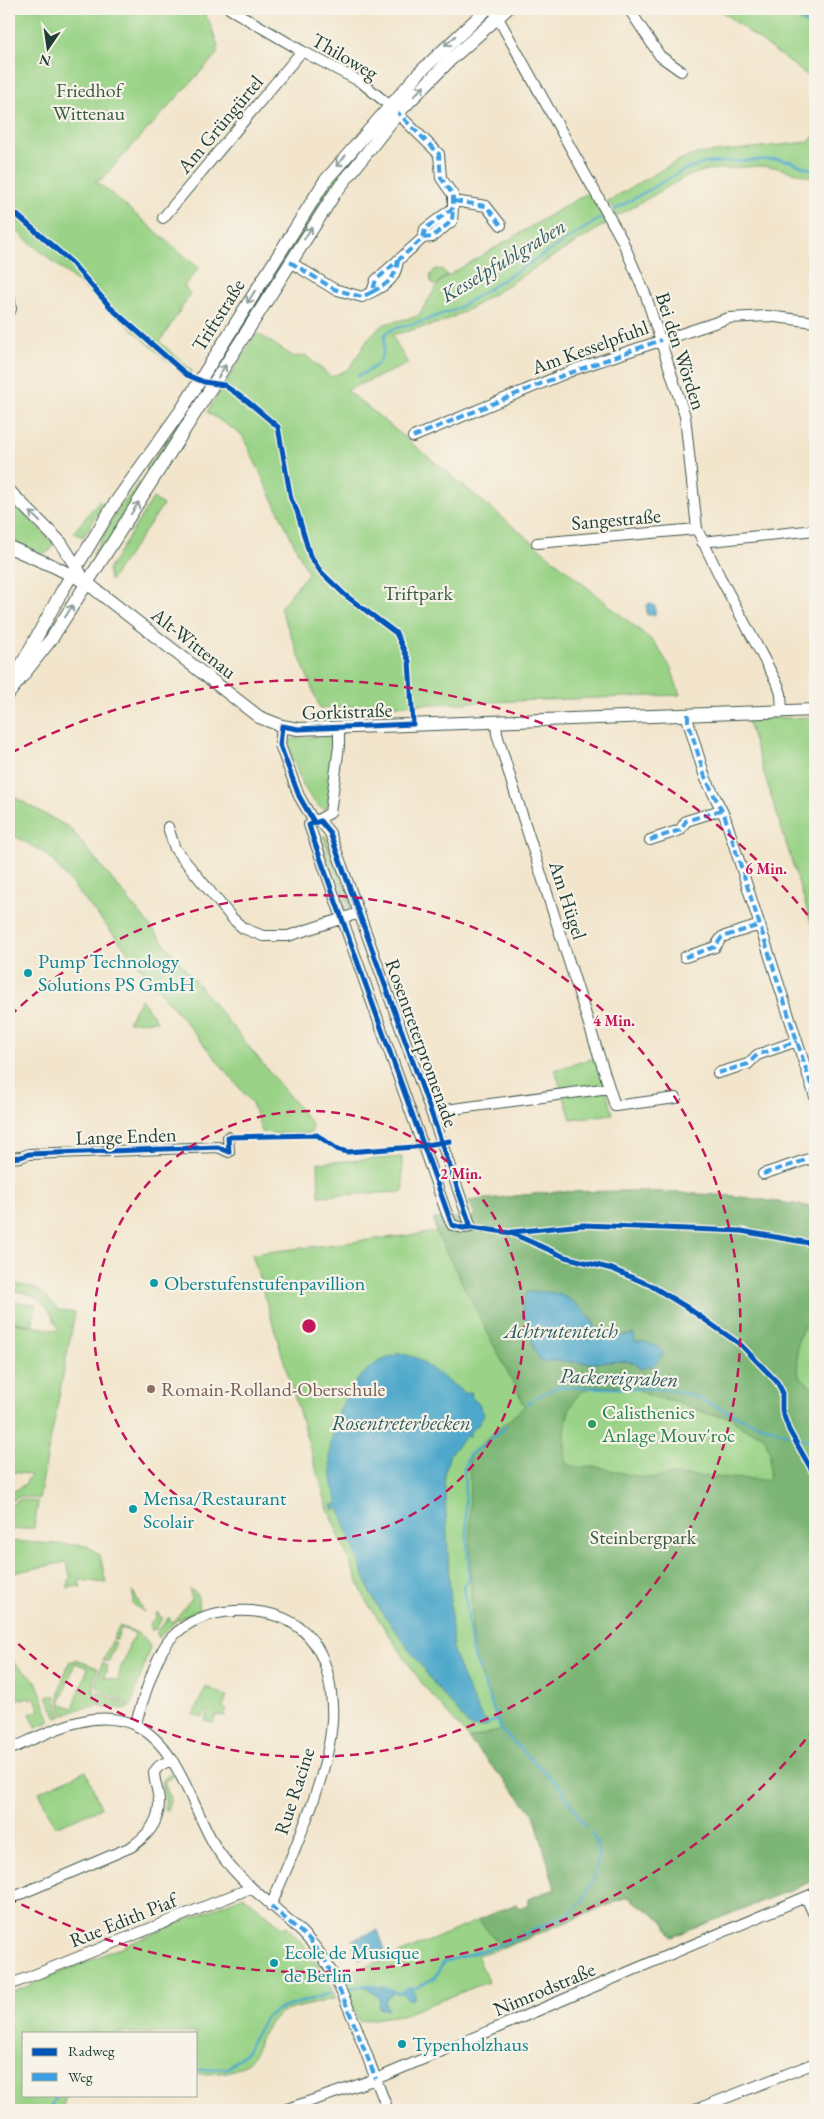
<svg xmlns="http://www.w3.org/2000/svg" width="824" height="2119" font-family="'EB Garamond',serif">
<rect width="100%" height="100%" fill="#f7f3e8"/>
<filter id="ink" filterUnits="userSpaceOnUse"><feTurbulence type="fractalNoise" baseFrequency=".02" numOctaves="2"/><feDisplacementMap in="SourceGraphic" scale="10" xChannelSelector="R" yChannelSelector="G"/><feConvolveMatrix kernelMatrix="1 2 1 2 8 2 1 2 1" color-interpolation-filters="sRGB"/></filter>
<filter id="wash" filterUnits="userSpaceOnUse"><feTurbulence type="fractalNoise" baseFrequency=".0096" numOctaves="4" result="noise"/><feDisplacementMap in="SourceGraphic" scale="20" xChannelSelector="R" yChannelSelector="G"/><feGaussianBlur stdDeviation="1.12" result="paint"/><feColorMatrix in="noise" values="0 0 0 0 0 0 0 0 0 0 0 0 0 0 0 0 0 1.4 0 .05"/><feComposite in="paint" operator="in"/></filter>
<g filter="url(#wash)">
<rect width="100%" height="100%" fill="#f2e5cc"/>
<path fill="#9ad387" stroke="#5c885e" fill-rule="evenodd" d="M9,9H203L206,18L209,20L218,46L217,54L101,180H95L199,268L184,286L190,294L160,342L192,371L187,378L105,305L9,225Z
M718,9H812L815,11V81Z
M384,117L285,262L280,259L311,208Z
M815,135V178L774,167L757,166L707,170L685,177L617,216L608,201L677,161L697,154L809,142Z
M589,192L607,223L471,308L443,322L392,335L408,364L347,390L655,643L671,668L680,695L320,708L280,608L308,573L242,435L207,412L257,333L294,357L305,355L331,377L349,369L370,336L378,329L385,324L418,316L441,280Z
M277,264L282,267L211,379H206Z
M437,269L443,270L447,275L435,286C428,281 429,272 437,269Z
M178,425L180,426L151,474L146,469Z
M139,483L143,486L97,561L93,554L117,512Z
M9,498L53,543L50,551L42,554L9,539Z
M153,498L163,505L110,581L108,570Z
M99,501L103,504L83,537L73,533Z
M815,717V935L747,719Z
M326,736L336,742L327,809C309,811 292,759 289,744L292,739L295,738Z
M14,797L70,828L312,1124L311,1133L283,1134L262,1132L252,1103L48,855L9,833V802Z
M323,836H326L351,906L349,908Z
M320,837L346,909L345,910L318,839Z
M141,999L157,1021L128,1022Z
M597,1057L613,1114L571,1119L555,1070Z
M402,1157L403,1192L319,1196L318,1163Z
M641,1191L733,1196L815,1207V1880L672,1937L665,1922L628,1897L503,1948L477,1955L488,1982L402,2015L359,2021L339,1975L392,1957L516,1904L520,1908L529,1904V1899L555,1888L534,1814L423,1685L366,1601L329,1512L252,1254L436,1232L434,1219L476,1217L469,1201L553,1192Z
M9,1283L32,1287L43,1293L58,1310L75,1313L39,1499L21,1496L9,1502V1494L24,1485L31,1475L9,1471V1322L59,1331C51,1308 35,1290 9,1291Z
M9,1300L36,1305L32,1325L9,1321Z
M21,1499L38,1502L34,1528L9,1530V1506Z
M9,1541L87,1546L100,1555L106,1583L79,1580L81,1588L78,1586L68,1588V1580L71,1578L66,1562L12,1573V1559L9,1558Z
M190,1589L197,1594L200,1609L177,1620L158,1638L157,1632L169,1617L171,1622L174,1621L191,1599Z
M133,1591L144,1612L133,1604Z
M157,1612L162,1618L156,1629L151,1630L150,1623L156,1617Z
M119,1626C132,1631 145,1633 150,1647L131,1706L98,1688L95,1684L102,1663L108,1666L104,1677L118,1681L121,1665H123L131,1639L133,1640L135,1633L121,1628L117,1639H113Z
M112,1641L116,1643L109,1661H103Z
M9,1659L36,1681L51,1721L36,1727L30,1714L40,1710L35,1698L30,1700L29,1698L24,1699L22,1698L9,1703Z
M76,1660L98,1668L93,1681L97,1706L82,1708L64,1715C54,1694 62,1683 69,1662ZM75,1663L88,1668L73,1708L60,1703Z
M206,1687L227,1696L223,1708L227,1710L224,1716L216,1715L213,1723L205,1721L208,1712L206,1711L202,1718L193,1715Z
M98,1691L129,1707L126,1709L99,1706Z
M47,1696H56L57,1704L62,1716L57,1718Z
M86,1771L101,1808L55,1827L39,1792Z
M171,1772L173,1777L164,1781L171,1802H169L168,1809L164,1811L165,1799L161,1782Z
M244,1896L283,1928L287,1926C309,1949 322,1969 336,1998L281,2012C272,2021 262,2033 258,2044C256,2048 256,2052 254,2055C241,2074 217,2074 196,2074V2033H24V2095H67L61,2110H9V1994Z"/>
<path fill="#7bb574" stroke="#4d7954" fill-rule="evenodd" d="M641,1191L733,1196L815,1207V1315C794,1333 796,1350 799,1376L815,1389V1880L672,1937L665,1922L628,1897L503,1948L478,1920L516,1904L520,1908L529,1904V1899L555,1888L534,1814L468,1739L501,1730L472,1651L469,1455L525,1406L436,1232L434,1219L475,1217L469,1201L553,1192ZM523,1304L591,1318L596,1328L615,1337L633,1334L639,1369L637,1363C620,1359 606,1363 589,1363C573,1363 558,1359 542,1362C534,1349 523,1318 523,1304ZM632,1387L653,1397L675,1401L708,1414L731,1417L742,1428L760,1434L765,1438L770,1454L769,1480L673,1475L652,1478L634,1476L598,1467H577L567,1465C563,1442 562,1398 589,1388C599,1385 621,1387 632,1387Z"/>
<path fill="#4ea8cb" stroke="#367280" d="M784,9H794L815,25V31Z
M649,603L655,606V615H647L646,606Z
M527,1292C536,1292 547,1291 555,1293C573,1298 588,1312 596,1328L615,1337L634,1334L635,1342C644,1340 658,1345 664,1353L655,1365L639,1369L637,1363C620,1359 606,1363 589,1363C573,1363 558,1359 541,1362L534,1349L527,1322L523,1315V1304Z
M397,1352L417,1358L466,1394L469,1391L472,1393L471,1397L478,1403L484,1414L479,1424L469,1433L471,1436L470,1437L467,1435L450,1454L444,1475L453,1650C459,1671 469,1692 479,1712C481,1717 486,1720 488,1725L480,1728L470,1727L435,1685L377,1605L369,1589L339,1508L334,1510L332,1505L338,1504C333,1486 329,1468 330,1450C333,1411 356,1364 397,1355Z
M378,1930L385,1950L359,1959L352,1940Z
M368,1985L395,1992L386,1998L385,2004L388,2008L387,2010L379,2008C379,2005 380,2002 379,1999C377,1993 367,1987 361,1986Z
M408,1988H413L415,1996L414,1999L407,2000L402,1992Z"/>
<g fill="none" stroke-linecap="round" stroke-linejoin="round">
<path stroke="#4ea8cb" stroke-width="2.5" d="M614,210L682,171L705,163L776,159L789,161L815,171
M358,376C383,365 383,359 385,334L393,329L424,321L460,307L601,218
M535,1398L556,1387L664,1389L688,1394L746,1420L815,1443
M528,1403L531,1401
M480,1672L472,1651L465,1592L464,1585L469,1581L464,1468L469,1455L506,1427
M483,1681L501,1730L560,1787L586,1827
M485,1724L497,1720
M382,1987L398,1993L402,1992L408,1988H415L434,1978L444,1962L503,1944L571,1913L583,1900L595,1876L598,1858L597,1843L591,1833
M349,1988L368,1985L377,1986
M196,2070L228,2068L247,2051L265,2018L276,2010L331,1993
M50,2110L57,2095"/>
</g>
</g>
<g filter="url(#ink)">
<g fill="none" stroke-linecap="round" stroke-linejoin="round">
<defs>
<path id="minor" d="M230,9L302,51L361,82L389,105L439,154L441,178L453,195V208L425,229L423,238L376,280L372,292L362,297L334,289L290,262
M493,9L622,240L646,296L685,416L697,529L720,577L778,685L781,694L782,711
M629,9L660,56L681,71
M454,201L486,206L501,225
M163,218L302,51
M423,238L432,237L452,221L453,208
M372,292C388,284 396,278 398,260
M9,295L11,309L9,312
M413,437L576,369L729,318L768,316L815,322
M702,542L815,530
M537,543L697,529
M688,714V721L705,777L725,817L815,1097
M496,722L497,734L511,780L615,1106L676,1098
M282,726L280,745L299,796L314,822
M320,821L330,833L431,1112L471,1227L463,1228L452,1225L447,1214L309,825L330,813L339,746V727
M168,827L175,849L232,918L243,928L263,936H288L359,913
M650,840L680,830L686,821L721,810
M685,957L715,947L722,937L760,925
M718,1073L748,1064L757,1055L797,1041
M431,1112L609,1088
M9,1158L21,1157L29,1154L218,1147L229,1152L228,1137
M763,1174L815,1157
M135,1725C143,1702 155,1655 171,1638C188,1620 212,1612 235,1611C299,1608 329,1643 332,1705C336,1763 293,1851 271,1906
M9,1750C47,1733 93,1706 135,1725C178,1745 192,1808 215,1846C244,1893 299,1917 327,1964C353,2009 368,2062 388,2110
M806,1897L815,1917
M9,1899L131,1847C147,1836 159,1823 159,1803C159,1792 154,1782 154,1772L159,1766L172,1759
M9,1985L251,1888
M284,2110L376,2079L815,1893
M695,2110L815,2063"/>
<path id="major" d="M9,491L61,543L80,573
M9,547L53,566L87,583L259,717L282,726L298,729L815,710
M17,673L62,591L113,506L182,409L325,181L419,73L487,9
M9,693L52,638L335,193L398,113L449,61L507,9"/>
</defs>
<use href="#minor" stroke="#3f564b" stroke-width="12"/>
<use href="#major" stroke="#3f564b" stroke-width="14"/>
<use href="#minor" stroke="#fff" stroke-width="10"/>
<use href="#major" stroke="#fff" stroke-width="12"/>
<path stroke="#3c9ee2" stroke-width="4" stroke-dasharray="8 4" stroke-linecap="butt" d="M454,201L486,206L501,225
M423,238L432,237L452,221L453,208
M290,262L334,289L362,297L372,292L376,280L423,238L425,229L453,208V195L441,178L439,154L398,113
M372,292C388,284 396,278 398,260
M413,437L545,382L661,340
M688,714V721L705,777L725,817L815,1097
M650,840L680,830L686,821L721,810
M685,957L715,947L722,937L760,925
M718,1073L748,1064L757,1055L797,1041
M763,1174L815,1157
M271,1906L310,1940L326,1962L347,2006L376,2079"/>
<defs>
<path id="cycleway" d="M9,208L71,262L112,309L187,375L204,382L224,385L247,401L278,427L291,499L297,511L310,556L321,572L345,595L396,633L409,661L413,724L298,729L282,726L280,745L299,796L314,822
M9,1158L21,1157L29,1154L218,1147L229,1152L228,1137L317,1135L337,1149L347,1152L414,1147L450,1141
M471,1227L431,1112L330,833L320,821L309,825L313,838L452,1225L463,1228L471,1227L511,1233L565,1257L612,1269L650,1285L688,1308L741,1345L777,1382L782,1391V1410L789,1430L815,1476
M512,1232L583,1225L741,1231L815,1244"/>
</defs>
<use href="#cycleway" stroke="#f7f3e8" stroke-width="8"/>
<use href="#cycleway" stroke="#0057b8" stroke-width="5"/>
</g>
<defs><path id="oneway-shaft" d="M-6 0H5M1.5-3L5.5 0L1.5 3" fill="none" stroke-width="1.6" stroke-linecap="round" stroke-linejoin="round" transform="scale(1.25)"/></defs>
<g stroke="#8f9e9a">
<use href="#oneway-shaft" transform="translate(450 41) rotate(137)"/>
<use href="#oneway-shaft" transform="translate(419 91) rotate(-45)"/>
<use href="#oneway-shaft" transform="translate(341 161) rotate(130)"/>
<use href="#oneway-shaft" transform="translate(308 233) rotate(-58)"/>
<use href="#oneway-shaft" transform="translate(251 297) rotate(122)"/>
<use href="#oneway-shaft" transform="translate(222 371) rotate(-58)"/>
<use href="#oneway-shaft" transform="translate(135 508) rotate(-57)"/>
<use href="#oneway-shaft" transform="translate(35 517) rotate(-135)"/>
<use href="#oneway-shaft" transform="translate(69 611) rotate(-58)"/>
</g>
</g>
<g fill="none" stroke="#c2185b" stroke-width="2.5" stroke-dasharray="9 6">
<circle cx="309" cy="1326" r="215"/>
<path d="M10 1016A431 431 0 1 1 10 1636"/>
<path d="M815 1728A646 646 0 0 1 11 1899M11 753A646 646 0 0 1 815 924"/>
</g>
<g fill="#0f9aa8" stroke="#f7f3e8" stroke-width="2">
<circle cx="28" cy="973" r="5"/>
<circle cx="154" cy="1283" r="5"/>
<circle cx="133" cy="1509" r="5"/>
<circle cx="274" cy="1963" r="5"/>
<circle cx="402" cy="2044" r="5"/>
</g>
<circle fill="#8d6e63" stroke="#f7f3e8" stroke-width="2" cx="151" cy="1389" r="5"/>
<circle fill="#2e9e5b" stroke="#f7f3e8" stroke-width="2" cx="592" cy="1424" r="5"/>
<g text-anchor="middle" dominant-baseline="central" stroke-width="4.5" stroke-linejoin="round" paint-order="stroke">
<g font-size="20" fill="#1f3d34" stroke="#f7f3e8">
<text transform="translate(345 56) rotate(30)">Thiloweg</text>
<text transform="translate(220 124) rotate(-50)">Am Grüngürtel</text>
<text transform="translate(218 315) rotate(-58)">Triftstraße</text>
<text transform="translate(590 347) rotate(-20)">Am Kesselpfuhl</text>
<text transform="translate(681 351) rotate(72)">Bei den Wörden</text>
<text transform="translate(616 519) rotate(-5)">Sangestraße</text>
<text transform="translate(194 643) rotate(38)">Alt-Wittenau</text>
<text transform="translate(347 711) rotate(-2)">Gorkistraße</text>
<text transform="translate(568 900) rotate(72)">Am Hügel</text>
<text transform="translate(422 1043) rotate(70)">Rosentreterpromenade</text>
<text transform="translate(126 1136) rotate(-2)">Lange Enden</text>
<text transform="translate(294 1791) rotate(-72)">Rue Racine</text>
<text transform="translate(123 1920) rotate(-22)">Rue Edith Piaf</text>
<text transform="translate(544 1989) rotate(-23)">Nimrodstraße</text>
</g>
<g font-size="20" fill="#385b45" stroke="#f7f3e8">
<text x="89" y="90">Friedhof<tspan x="89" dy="23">Wittenau</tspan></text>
<text x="418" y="593">Triftpark</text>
<text x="643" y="1537">Steinbergpark</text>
</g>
<g font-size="20" fill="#0d838f" stroke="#f7f3e8" text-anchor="start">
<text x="38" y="961">Pump Technology<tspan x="38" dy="23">Solutions PS GmbH</tspan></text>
<text x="164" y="1283">Oberstufenstufenpavillion</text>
<text x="143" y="1498">Mensa/Restaurant<tspan x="143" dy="23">Scolair</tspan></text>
<text x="284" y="1952">Ecole de Musique<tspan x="284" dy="23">de Berlin</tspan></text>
<text x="412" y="2044">Typenholzhaus</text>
</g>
<g font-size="20" fill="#785e54" stroke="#f7f3e8" text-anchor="start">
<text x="161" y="1389">Romain-Rolland-Oberschule</text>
</g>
<g font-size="20" fill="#27864d" stroke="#f7f3e8" text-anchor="start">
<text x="602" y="1412">Calisthenics<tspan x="602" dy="23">Anlage Mouv'roc</tspan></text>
</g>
<g font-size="21" font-style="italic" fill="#2d5d61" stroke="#f7f3e8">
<text transform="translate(503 260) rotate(-31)">Kesselpfuhlgraben</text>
<text x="561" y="1330">Achtrutenteich</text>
<text transform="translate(619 1377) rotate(2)">Packereigraben</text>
<text x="401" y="1422">Rosentreterbecken</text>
</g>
</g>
<circle cx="309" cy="1326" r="8" fill="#c2185b" stroke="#f7f3e8" stroke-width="2.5"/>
<g font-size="15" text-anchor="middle" font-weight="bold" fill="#c2185b" stroke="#f7f3e8" stroke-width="4.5" stroke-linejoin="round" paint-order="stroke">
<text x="766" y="874">6 Min.</text>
<text x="614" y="1026">4 Min.</text>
<text x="461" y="1179">2 Min.</text>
</g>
<rect width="824" height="2119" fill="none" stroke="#f7f3e8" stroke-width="30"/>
<rect x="22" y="2032" width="175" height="65" fill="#f7f3e8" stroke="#a1aaa0"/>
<rect x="32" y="2048" width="25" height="8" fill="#0057b8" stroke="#a1aaa0"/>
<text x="68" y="2056" font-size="15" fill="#1f3d34">Radweg</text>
<rect x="32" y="2073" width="25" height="8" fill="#3c9ee2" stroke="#a1aaa0"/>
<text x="68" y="2082" font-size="15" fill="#1f3d34">Weg</text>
<g transform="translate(48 48) rotate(193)" stroke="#f7f3e8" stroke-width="4" paint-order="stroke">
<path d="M0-4L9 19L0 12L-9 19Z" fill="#1f3d34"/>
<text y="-8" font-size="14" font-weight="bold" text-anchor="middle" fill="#1f3d34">N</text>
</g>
</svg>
